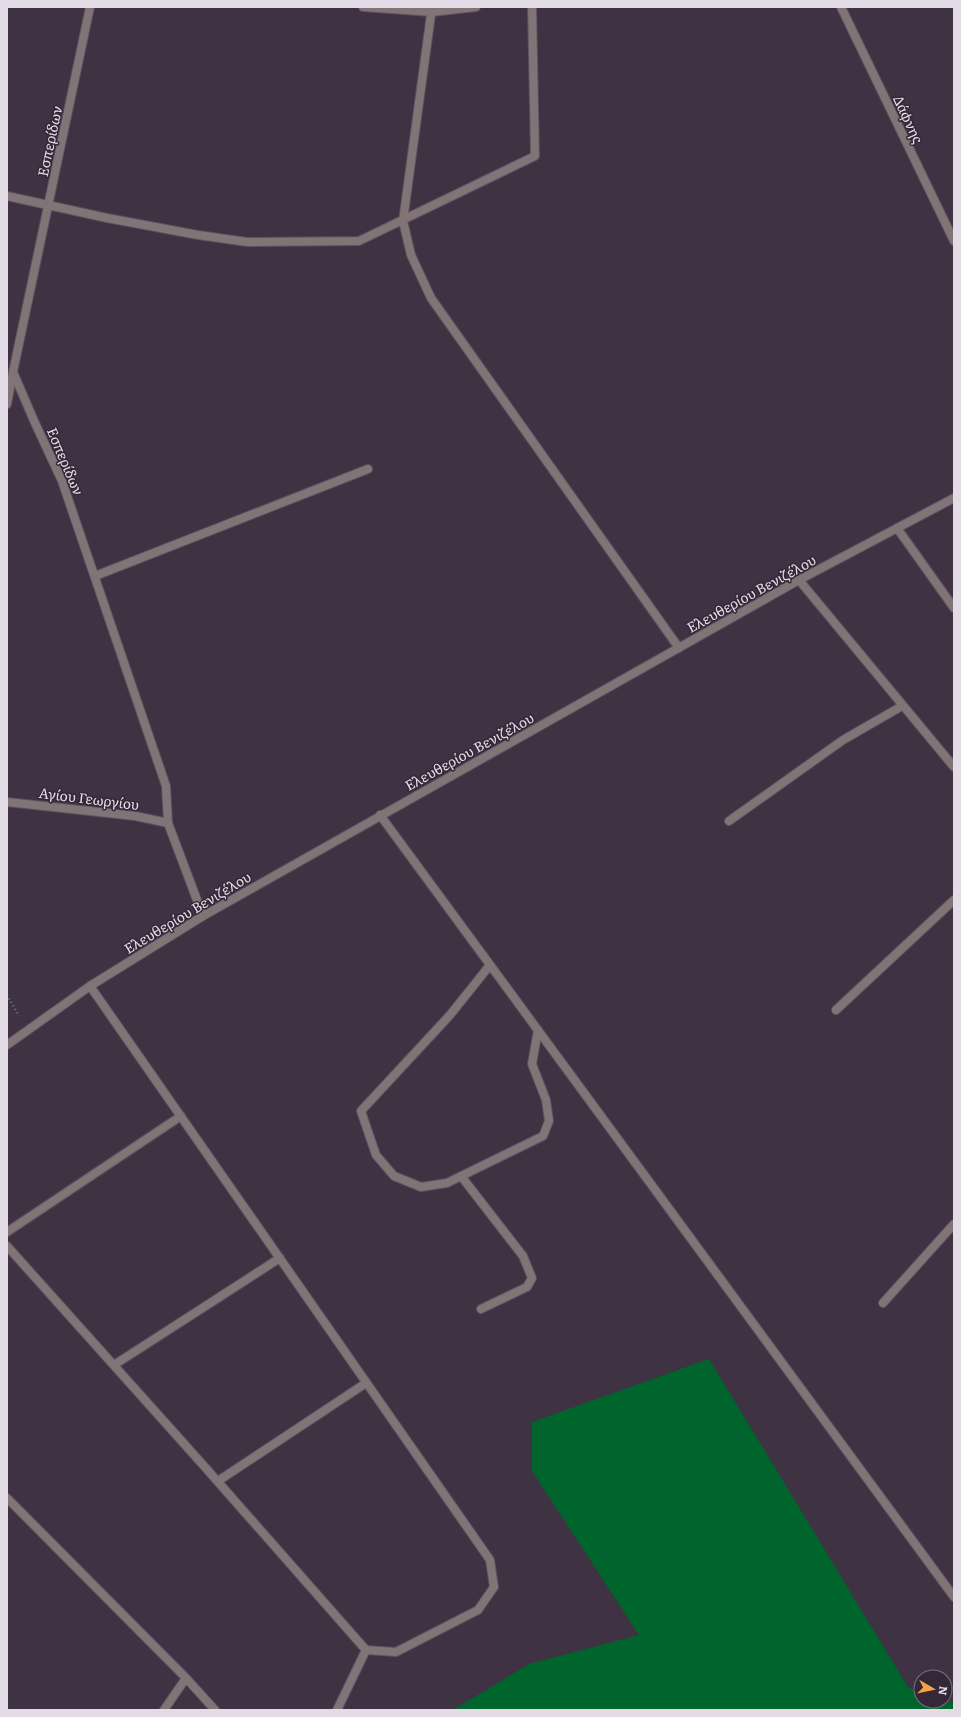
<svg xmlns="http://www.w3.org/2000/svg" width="961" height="1717" font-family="Literata,serif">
<rect width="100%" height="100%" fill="#3e3243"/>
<path fill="#00652d" d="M709,1359L908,1687L921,1692V1701H945V1699L954,1702V1710H453L529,1664L639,1635L532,1471V1422Z"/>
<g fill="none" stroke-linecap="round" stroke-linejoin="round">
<defs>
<path id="service" d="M729,821L843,740L902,706"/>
<path id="minor" d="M90,7L13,372L35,423L62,481L166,786L168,823L203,916
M363,7L432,12L476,7
M432,7L403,221L411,255L431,298L679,648
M841,7L954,241
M7,196L107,218L198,235L247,242L359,241L535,156L532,7
M7,404L13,372
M897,528L954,608
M95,576L368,469
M799,580L954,767
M7,802L135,816L168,823
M380,815L954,1597
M490,965L450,1015L361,1111L376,1155L394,1176L421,1187L447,1183L543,1136L549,1121L546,1100L532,1064L538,1030
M90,986L490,1560L494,1587L478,1610L396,1652L366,1650L337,1710
M836,1010L954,900
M461,1176L523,1256L532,1278L527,1287L481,1309
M7,1232L181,1116
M7,1246L204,1466L366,1650
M883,1303L954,1224
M114,1365L280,1258
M218,1481L366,1383
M7,1498L186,1678L215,1710
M164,1710L186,1678"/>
<path id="tertiary" d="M7,1045L90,986L203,916L799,580L954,498"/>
</defs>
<use href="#service" stroke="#5c5160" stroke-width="10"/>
<use href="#minor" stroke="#5c5160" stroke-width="10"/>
<use href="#tertiary" stroke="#5c5160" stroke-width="10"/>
<path stroke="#7b707f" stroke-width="2.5" stroke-dasharray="1 3" stroke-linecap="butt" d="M7,995L19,1016"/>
<use href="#service" stroke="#807476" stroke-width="8"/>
<use href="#minor" stroke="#807476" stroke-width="8"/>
<use href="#tertiary" stroke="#807476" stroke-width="8"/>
</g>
<g text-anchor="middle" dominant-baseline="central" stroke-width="3" stroke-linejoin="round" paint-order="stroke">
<g font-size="14" fill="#e3dce6" stroke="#342838">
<text transform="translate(909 119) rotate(65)">Δάφνης</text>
<text transform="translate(49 141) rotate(-78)">Εσπερίδων</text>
<text transform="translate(66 461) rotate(67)">Εσπερίδων</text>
<text transform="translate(751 593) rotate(-29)">Ελευθερίου Βενιζέλου</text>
<text transform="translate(469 751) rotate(-29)">Ελευθερίου Βενιζέλου</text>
<text transform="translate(89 798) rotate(7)">Αγίου Γεωργίου</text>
<text transform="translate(187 912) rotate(-31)">Ελευθερίου Βενιζέλου</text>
</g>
</g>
<rect width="961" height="1717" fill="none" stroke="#e3dce6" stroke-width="16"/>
<g transform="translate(933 1689) rotate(99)"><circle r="19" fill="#342838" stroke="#7a707e"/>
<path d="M0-3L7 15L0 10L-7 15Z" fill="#f7a248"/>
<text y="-6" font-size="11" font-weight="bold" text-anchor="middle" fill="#e3dce6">N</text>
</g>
</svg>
